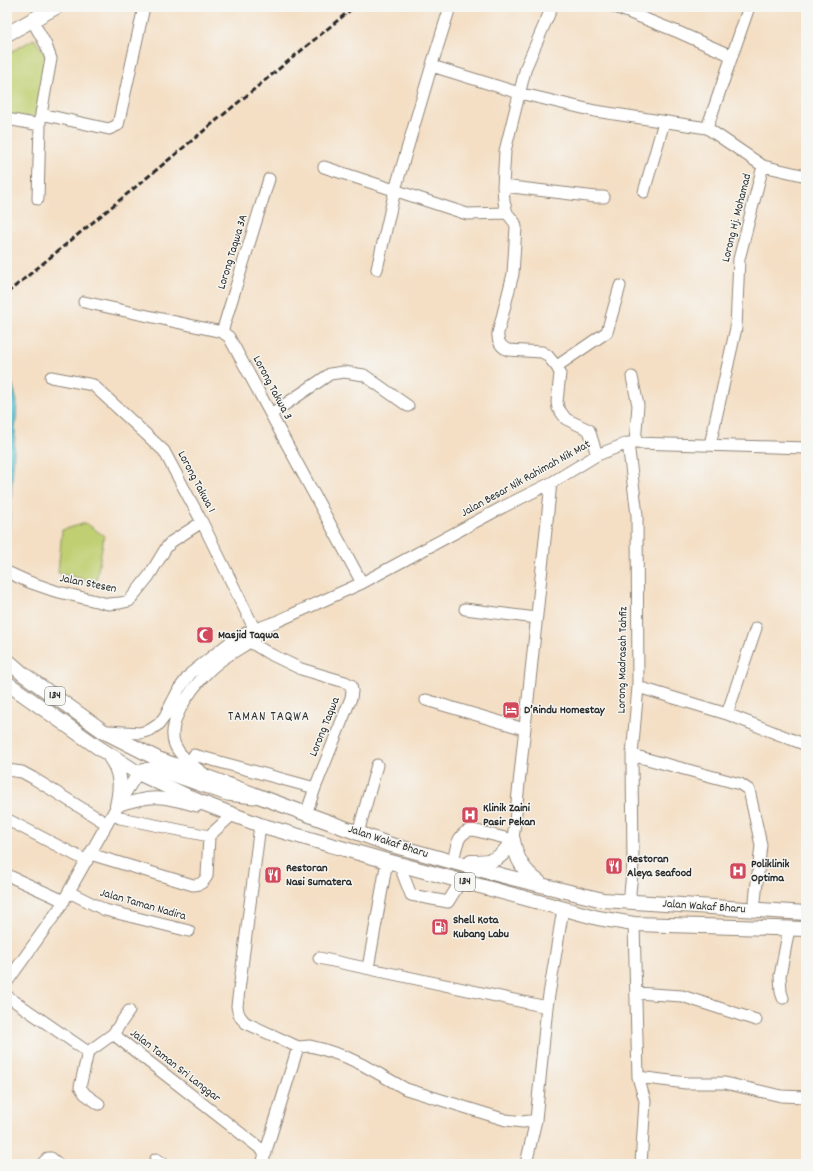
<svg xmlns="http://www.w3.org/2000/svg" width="813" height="1171" font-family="Dekko,sans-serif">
<rect width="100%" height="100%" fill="#f6f6f2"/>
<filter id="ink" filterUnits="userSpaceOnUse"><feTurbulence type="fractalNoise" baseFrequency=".025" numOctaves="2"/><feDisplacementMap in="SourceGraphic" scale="8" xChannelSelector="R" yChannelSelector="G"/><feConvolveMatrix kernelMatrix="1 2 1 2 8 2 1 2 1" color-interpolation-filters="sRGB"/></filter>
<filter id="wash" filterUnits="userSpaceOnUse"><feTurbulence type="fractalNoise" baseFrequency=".012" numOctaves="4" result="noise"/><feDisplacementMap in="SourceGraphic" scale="16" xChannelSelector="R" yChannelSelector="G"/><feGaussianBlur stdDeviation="0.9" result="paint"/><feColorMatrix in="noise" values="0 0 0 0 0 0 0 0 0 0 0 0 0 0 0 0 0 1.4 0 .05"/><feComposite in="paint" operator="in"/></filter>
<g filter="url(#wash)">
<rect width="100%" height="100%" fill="#f4dfc5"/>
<path fill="#bfcf71" stroke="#757d4e" d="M34,39L48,58L40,103L34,123L7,118V54Z
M86,523L104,536L96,582L58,573L62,530Z"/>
<path fill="#57c1d2" stroke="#41767e" d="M7,362L17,402L7,562V450L10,403L7,391Z"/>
</g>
<g filter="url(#ink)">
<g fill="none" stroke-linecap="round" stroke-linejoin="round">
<defs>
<path id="minor" d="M615,7L678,32L732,56
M32,20L46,45L51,59L41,114L109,129L118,125L144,7
M432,66L519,93L595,111L707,128
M7,119L40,125V118
M763,166L806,176
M324,167L467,214L507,213L515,223L516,227L513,274L498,333C497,341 501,347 508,350L542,352L547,355L557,367L560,373L557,402L558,408L566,419L589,430L597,455
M503,186L596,197H604
M644,192L664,122
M38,199L40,125
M507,213L504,202L503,186L505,151L526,67L552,7
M377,269L395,190L434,58L450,7
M84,302L222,332L229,337L362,583
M222,332L269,179
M557,366L607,332L620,286
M51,377L93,385L164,451L202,522L255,630
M632,377L638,405L635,443
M271,414L330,374L344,372L364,375L408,406
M628,443L637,515L638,687L632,755L633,864L629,902
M710,445L736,328L739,259L763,166L707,128L749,7
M7,572L29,582L55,591L108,604L120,603L129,601L149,576L166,548L171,542L202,522
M465,609L536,618
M250,642L268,653L301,669L345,682L351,685L352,691L351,698L315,788L306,814
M638,687L727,714L806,745
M426,700L524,729
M727,714L756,628
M108,731L140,733L150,730L159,724L165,716L179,689L191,673L229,643L248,632L278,621L362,583L503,507L551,483L597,455L628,443H635L806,448
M194,755L315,788
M632,755L740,784L749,790L761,845L754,910
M7,770L22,772L33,778L107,824
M203,773C193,765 180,757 175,745C164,720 200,676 219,662C230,653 244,647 255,638
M117,806C152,794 162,796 197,806
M113,814L120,818L209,836L232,815
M10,821L87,861
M260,825L237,1006C238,1014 240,1018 246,1023L298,1047L310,1046L322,1049L346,1057L363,1065L406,1089L506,1120L523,1122L536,1120
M358,833L377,765
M90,854L193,885C200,885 203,883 207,876L209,836
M453,862C456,849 457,831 473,830L513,840L551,483
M399,864L411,895L448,902L461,881
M7,875L64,901
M69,892L105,910L189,931
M634,924L638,1077L686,1083H725L781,1096L806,1097
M319,958L547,1007
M368,968L387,861
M7,982L59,909L117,806L138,773C143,769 148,767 154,769L227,795L254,798
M636,993L682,996L756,1020
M7,996L88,1052L113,1034L266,1153
M783,998L781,992L780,976L789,929
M113,1034L129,1011
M88,1052L80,1087L85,1094L99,1104
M638,1077L645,1101L641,1164
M156,1159L164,1164
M42,1164L48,1158H51L58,1164
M262,1164L298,1047
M526,1164L536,1120L547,1007L563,909"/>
<path id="major" d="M7,34L56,7
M7,660L23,674L103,731L158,759L388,844L504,876L603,900L806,913
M7,683L99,748L138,773L200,802L260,825L387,861L598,918L634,924L806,929
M110,757C122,773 121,788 117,806
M513,840C516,858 523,871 539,882
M471,862C495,862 500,860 513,840"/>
</defs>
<use href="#minor" stroke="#908578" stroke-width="13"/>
<use href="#major" stroke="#908578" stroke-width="16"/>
<use href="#minor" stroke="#fff" stroke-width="11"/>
<use href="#major" stroke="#fff" stroke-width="14"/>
<path stroke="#2b2b2b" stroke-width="3" stroke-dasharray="6 3" stroke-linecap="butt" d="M7,293L354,7"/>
</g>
</g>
<defs>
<symbol id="mosque-square" viewBox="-11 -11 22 22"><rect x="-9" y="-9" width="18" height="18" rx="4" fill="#d1495b" stroke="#f6f6f2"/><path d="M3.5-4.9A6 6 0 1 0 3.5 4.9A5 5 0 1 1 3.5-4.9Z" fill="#fff"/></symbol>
<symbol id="hotel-square" viewBox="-11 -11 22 22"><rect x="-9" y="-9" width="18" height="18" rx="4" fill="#d1495b" stroke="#f6f6f2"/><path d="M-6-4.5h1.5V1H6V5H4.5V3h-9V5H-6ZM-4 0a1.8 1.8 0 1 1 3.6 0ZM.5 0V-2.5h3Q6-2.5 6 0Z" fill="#fff"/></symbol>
<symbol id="hospital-square" viewBox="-11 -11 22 22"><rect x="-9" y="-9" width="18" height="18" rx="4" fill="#d1495b" stroke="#f6f6f2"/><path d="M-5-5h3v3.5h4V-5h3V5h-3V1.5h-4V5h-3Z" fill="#fff"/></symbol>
<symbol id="restaurant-square" viewBox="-11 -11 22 22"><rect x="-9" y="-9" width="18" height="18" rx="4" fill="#d1495b" stroke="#f6f6f2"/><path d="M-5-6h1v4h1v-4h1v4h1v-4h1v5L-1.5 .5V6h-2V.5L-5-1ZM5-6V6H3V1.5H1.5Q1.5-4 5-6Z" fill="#fff"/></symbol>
<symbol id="fuel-square" viewBox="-11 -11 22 22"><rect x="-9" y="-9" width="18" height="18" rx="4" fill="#d1495b" stroke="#f6f6f2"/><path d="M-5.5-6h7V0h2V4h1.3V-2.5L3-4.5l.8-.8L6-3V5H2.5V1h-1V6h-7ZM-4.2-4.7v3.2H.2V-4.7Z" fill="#fff"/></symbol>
</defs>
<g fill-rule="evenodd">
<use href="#mosque-square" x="195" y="625" width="20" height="20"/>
<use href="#hotel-square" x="501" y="700" width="20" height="20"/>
<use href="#hospital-square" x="460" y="805" width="20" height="20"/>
<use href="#restaurant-square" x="604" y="856" width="20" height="20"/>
<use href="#hospital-square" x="728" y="861" width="20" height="20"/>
<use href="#restaurant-square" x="263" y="865" width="20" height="20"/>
<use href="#fuel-square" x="430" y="917" width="20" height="20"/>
</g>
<g text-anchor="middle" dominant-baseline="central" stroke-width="3" stroke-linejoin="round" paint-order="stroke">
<g fill="#f6f6f2" stroke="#686867" stroke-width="1">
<rect x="45" y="687" width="20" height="18" rx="3"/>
<rect x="455" y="873" width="20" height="18" rx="3"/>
</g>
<g font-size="11" font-weight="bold" fill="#2b2b2b">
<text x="55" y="696">134</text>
<text x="465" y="882">134</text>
</g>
<g font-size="12" fill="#2b2b2b" stroke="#f6f6f2">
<text transform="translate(737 218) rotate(-76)">Lorong Hj. Mohamad</text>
<text transform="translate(233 252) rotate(-73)">Lorong Taqwa 3A</text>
<text transform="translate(272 388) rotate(62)">Lorong Takwa 3</text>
<text transform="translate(526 479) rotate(-29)">Jalan Besar Nik Rahimah Nik Mat</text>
<text transform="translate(196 482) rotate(62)">Lorong Takwa 1</text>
<text transform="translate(88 584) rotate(11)">Jalan Stesen</text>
<text transform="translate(623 660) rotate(-89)">Lorong Madrasah Tahfiz</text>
<text transform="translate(325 727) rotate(-68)">Lorong Taqwa</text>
<text transform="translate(388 842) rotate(18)">Jalan Wakaf Bharu</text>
<text transform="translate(143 905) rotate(16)">Jalan Taman Nadira</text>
<text transform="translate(704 907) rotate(4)">Jalan Wakaf Bharu</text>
<text transform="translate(175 1066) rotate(38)">Jalan Taman Sri Langgar</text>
</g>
<g font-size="12" font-weight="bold" fill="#2b2b2b" stroke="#f6f6f2" text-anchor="start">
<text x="218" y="635">Masjid Taqwa</text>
<text x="524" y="710">D’Rindu Homestay</text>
<text x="483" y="808">Klinik Zaini<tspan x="483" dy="14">Pasir Pekan</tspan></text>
<text x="627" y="859">Restoran<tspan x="627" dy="14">Aleya Seafood</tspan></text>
<text x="751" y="864">Poliklinik<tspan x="751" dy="14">Optima</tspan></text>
<text x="286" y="868">Restoran<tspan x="286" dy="14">Nasi Sumatera</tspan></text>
<text x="453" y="920">Shell Kota<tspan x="453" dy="14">Kubang Labu</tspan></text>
</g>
<g font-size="13" letter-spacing="1" fill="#2b2b2b" stroke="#f6f6f2">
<text x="269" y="717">TAMAN TAQWA</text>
</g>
</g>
<rect width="813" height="1171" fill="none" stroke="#f6f6f2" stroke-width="24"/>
</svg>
